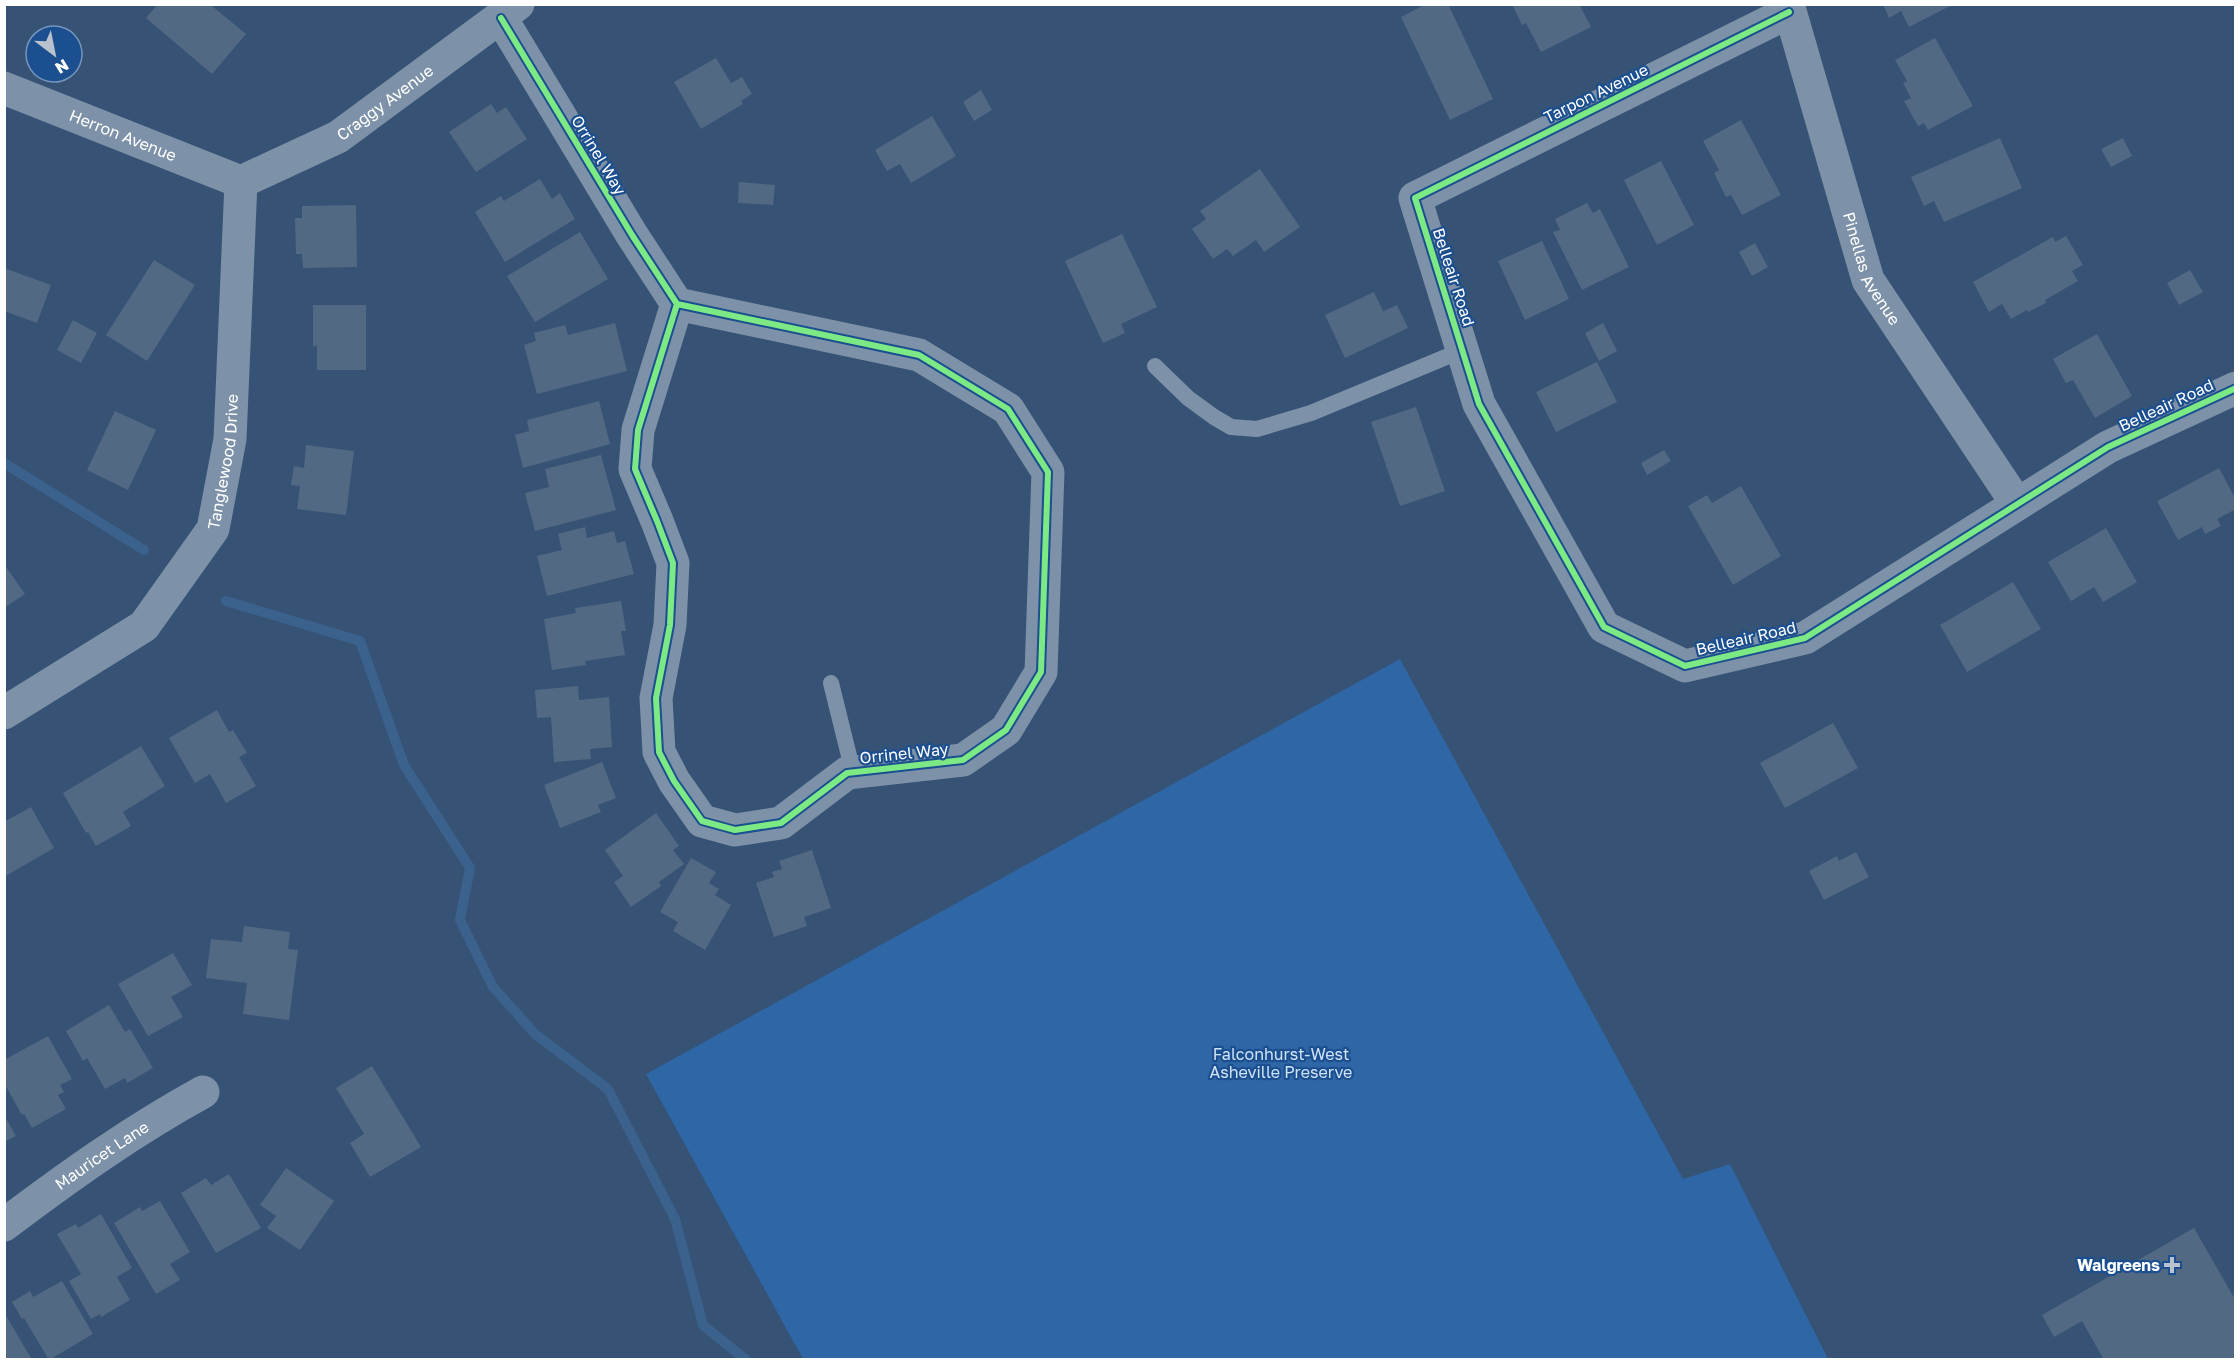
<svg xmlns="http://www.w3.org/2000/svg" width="2240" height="1364" font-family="'Golos Text',sans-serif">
<rect width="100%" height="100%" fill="#365274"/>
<path fill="#2f66a5" d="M1400,659L1683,1179L1730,1164L1828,1359H803L646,1074Z"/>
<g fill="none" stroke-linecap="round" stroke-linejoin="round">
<path stroke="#3b618d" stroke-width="10" d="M4,463L144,550
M226,601L360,641L404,765L470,868L460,920L493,987L535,1034L608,1089L675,1219L703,1325L746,1360"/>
</g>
<path fill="#526984" d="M158,4H214L212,6L246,34L212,74L146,18Z
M1426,4H1448L1493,99L1450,120L1401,17Z
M1512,4H1579L1591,27L1541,52L1526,23L1522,25Z
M1883,4H1954L1909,27L1901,11L1889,18Z
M1935,38L1973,106L1928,130L1924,123L1918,126L1904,101L1911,98L1903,83L1907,81L1895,60Z
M716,58L731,83L742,77L752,94L741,101L743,104L701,129L674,82Z
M981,90L992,110L974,121L963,102Z
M491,104L497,113L506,107L527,139L476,172L449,132Z
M932,116L956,156L911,183L900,164L887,171L875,150Z
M1741,120L1781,195L1742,215L1731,195L1726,197L1714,173L1719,170L1703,141Z
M2000,138L2022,188L1944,222L1934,201L1924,206L1911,177Z
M2123,138L2132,156L2111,167L2101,149Z
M1661,161L1694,225L1657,245L1624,180Z
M1260,169L1300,227L1264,252L1256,240L1233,256L1227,249L1213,259L1192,229L1206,219L1200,211Z
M540,179L552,199L560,193L575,219L505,262L475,212L501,196L504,201Z
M739,182L775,185L773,205L738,203Z
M1587,203L1593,213L1600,209L1629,267L1582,290L1553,232L1560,230L1555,219Z
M356,205L357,267L303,268L302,254H296L295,218H302V206Z
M580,232L608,279L535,322L507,276Z
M1122,234L1157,307L1121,324L1125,333L1103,343L1065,261Z
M2066,236L2083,265L2072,271L2078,281L2045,300L2046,303L2028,312L2027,310L2011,319L2002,304L1989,312L1973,282L2053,237L2055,242Z
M1542,241L1569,299L1525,320L1498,261Z
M1755,243L1768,267L1752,276L1739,252Z
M154,260L195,285L147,361L106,335Z
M4,268L51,285L37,323L4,311Z
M2190,270L2203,292L2179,305L2167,283Z
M1374,292L1383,311L1397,305L1408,328L1345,358L1325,315Z
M313,305H366V370H317V346H313Z
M73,320L97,333L81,363L57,350Z
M615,323L627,371L537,394L524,345L536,341L534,333L565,325L568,335Z
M1603,323L1617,351L1599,361L1585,333Z
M2097,334L2132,396L2095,418L2073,380L2066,383L2053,359Z
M1597,362L1617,402L1556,432L1536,392Z
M599,401L610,444L523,468L515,435L529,431L527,420Z
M1416,407L1445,491L1400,506L1371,422Z
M115,411L156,430L128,490L87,470Z
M306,445L354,451L346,515L297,509L300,486L291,485L294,466L304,468Z
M1664,450L1671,461L1647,475L1641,463Z
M601,455L616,510L535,531L525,493L549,487L545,469Z
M2219,468L2236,500V509L2217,519L2221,526L2205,534L2202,527L2178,540L2157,501Z
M1741,486L1781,556L1733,585L1688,506L1707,495L1712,503Z
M585,527L587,538L614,531L617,543L625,541L634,574L547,596L537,556L562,550L558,534Z
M2106,528L2137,582L2103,602L2094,587L2071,601L2048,562Z
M4,564L25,594L4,608Z
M2013,582L2041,629L1967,672L1940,625Z
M621,601L626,631H621L625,655L585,661L586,665L552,670L544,619L576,613L575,608Z
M578,686L579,700L609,697L612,747L590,749L591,759L554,762L551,717L537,718L535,690Z
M217,710L229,732L233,730L247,753L239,757L256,786L226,803L210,774L195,783L169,738Z
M1833,723L1858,768L1785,808L1760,763Z
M141,746L165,786L123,812L131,826L96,846L88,832L86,833L63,793Z
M602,762L616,798L598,805L601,812L560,828L544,785Z
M31,807L54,848L4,877V822Z
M656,813L679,846L673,850L684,864L659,882L661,886L631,907L614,882L623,876L605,850Z
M812,850L831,908L804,917L807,926L774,937L756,883L774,877L772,872L782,869L779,861Z
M1856,852L1869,877L1824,900L1809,871L1837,856L1839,861Z
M691,858L716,872L709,883L719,889L715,895L731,905L705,950L673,931L678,922L660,912Z
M244,926L290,932L288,949L298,950L289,1020L243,1014L247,983L206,978L211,939L242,942Z
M173,953L192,985L171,997L183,1017L148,1036L118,984Z
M109,1005L125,1032L130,1029L153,1068L127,1083L125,1078L105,1089L87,1058L83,1061L66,1031Z
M48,1036L72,1079L60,1085L64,1092L58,1095L66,1109L32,1128L24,1114L22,1115L4,1083V1060Z
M372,1066L421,1147L370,1177L350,1143L364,1134L336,1088Z
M4,1115L16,1136L4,1142Z
M286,1168L334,1201L300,1250L267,1228L276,1216L260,1205Z
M229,1174L261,1228L216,1253L181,1193L206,1178L211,1185Z
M160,1201L190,1252L170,1264L180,1280L156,1294L114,1223L140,1207L142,1211Z
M101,1214L132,1268L117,1277L130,1300L101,1317L100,1314L91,1319L69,1281L81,1274L57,1234L76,1224L78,1228Z
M2194,1228L2236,1301V1360H2104L2082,1321L2054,1337L2042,1315Z
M62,1281L93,1334L49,1360L24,1318L22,1319L12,1302L30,1291L33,1297Z
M4,1312L32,1360H4Z"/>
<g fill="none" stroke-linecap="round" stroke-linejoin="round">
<path stroke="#7d92a8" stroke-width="16" d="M1155,366L1188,398L1214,417L1231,427L1257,429L1311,413L1463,350
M831,683L853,772"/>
<g stroke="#7d92a8" stroke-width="33">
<path id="s1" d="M1788,4L1868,280L2017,504"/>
<path d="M1789,12L1415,198L1479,404L1604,627L1685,666L1805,638L2108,447L2236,388"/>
<path d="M501,18L632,235L677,304L638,430L635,469L657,521L673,563L670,625L656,698L659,752L674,781L702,821L735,830L781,823L847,773L963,760L1006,730L1041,672L1048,472L1008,409L919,355L677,304"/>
<path id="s2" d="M4,88L241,182"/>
<path id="s3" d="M241,182L338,137L518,4"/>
<path id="s4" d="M4,713L144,626L213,529L230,439L241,182"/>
<path id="s5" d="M4,1225C69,1176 132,1131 203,1092"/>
</g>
<defs>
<path id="cycleway" d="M1789,12L1415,198L1479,404L1604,627L1685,666L1805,638L2108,447L2236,388
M501,18L632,235L677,304L638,430L635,469L657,521L673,563L670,625L656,698L659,752L674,781L702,821L735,830L781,823L847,773L963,760L1006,730L1041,672L1048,472L1008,409L919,355L677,304"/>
</defs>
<use href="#cycleway" stroke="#1b4f8f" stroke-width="10"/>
<use href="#cycleway" stroke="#7ce984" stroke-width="6"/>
</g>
<path fill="#b9c2ce" stroke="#1b4f8f" stroke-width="2" d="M2169 1256h6v6h6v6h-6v6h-6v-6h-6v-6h6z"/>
<g text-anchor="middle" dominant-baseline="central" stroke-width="4.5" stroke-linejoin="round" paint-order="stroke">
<g font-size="16" fill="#fff" stroke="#1b4f8f">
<text transform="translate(1596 93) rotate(-26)">Tarpon Avenue</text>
<text stroke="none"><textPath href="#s3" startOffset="165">Craggy Avenue</textPath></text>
<text stroke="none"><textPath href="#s2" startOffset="128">Herron Avenue</textPath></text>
<text transform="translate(599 155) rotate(59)">Orrinel Way</text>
<text stroke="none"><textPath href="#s1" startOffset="278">Pinellas Avenue</textPath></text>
<text transform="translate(1454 277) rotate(72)">Belleair Road</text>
<text transform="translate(2166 405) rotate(-25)">Belleair Road</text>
<text stroke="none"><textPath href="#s4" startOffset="352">Tanglewood Drive</textPath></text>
<text transform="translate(1746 638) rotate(-13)">Belleair Road</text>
<text transform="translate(904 753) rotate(-6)">Orrinel Way</text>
<text stroke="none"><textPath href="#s5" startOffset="120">Mauricet Lane</textPath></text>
</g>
<g font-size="16" fill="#cfe3fa" stroke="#1b4f8f">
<text x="1281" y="1054">Falconhurst-West<tspan x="1281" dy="18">Asheville Preserve</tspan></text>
</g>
<g font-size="16" font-weight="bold" fill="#fff" stroke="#1b4f8f" text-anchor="end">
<text x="2160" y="1265">Walgreens</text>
</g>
</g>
<rect width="2240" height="1364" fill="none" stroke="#ffffff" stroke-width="12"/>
<g transform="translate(54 54) rotate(148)"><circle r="28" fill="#1b4f8f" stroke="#7695bc" stroke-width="1.5"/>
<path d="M0-4.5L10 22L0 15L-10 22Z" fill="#b9c2ce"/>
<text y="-9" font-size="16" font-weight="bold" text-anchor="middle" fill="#ffffff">N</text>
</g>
</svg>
